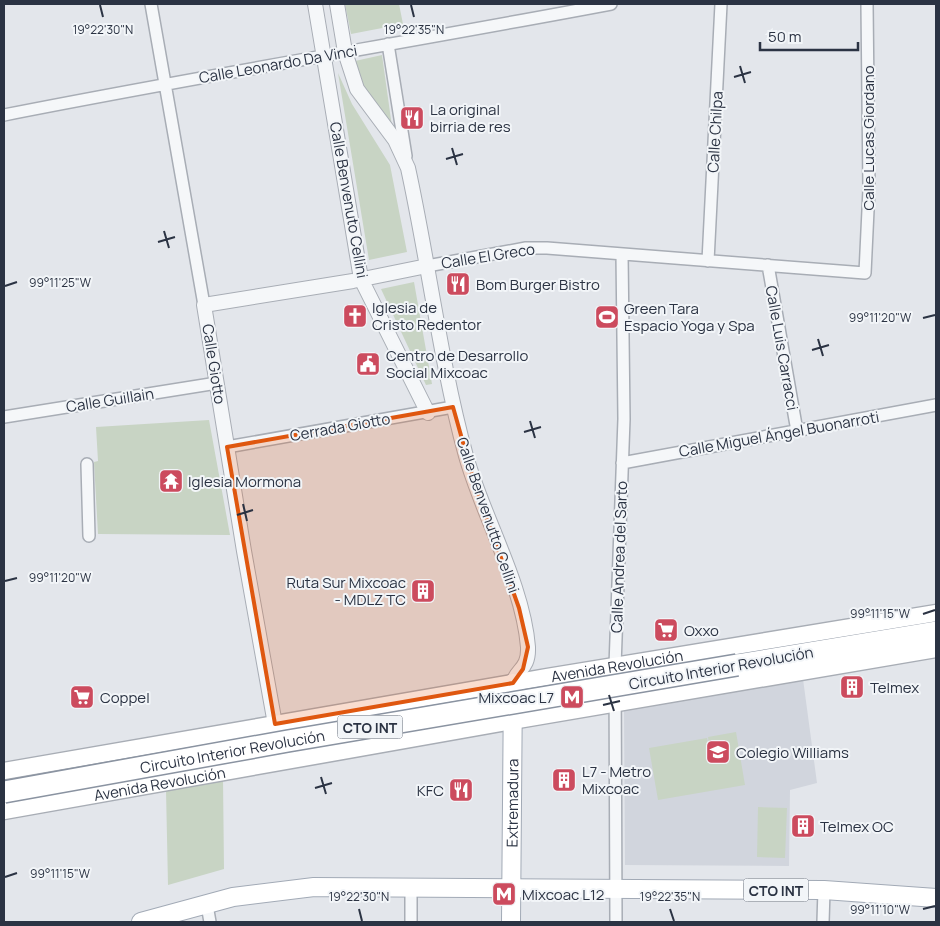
<svg xmlns="http://www.w3.org/2000/svg" width="940" height="926" font-family="Manrope,sans-serif">
<rect width="100%" height="100%" fill="#e3e6eb"/>
<path fill="#d1d5dd" d="M803,679L817,783L790,790L789,866L625,865L624,710Z"/>
<path fill="#c8d4c4" d="M345,4H399L403,24L351,34Z
M382,55L393,134L363,86L355,61Z
M338,73L352,104L390,165L407,252L369,260Z
M414,282L432,384L426,385L381,289Z
M209,420L230,535L98,534L94,462L98,461L96,427Z
M736,732L745,785L658,800L649,748L707,738L711,761L708,737Z
M223,779L224,869L168,885L166,790Z
M758,807L787,808L785,858L757,857Z"/>
<g fill="none" stroke-linecap="round" stroke-linejoin="round">
<defs>
<path id="minor" d="M151,4L204,305
M388,44L406,156
M4,115C206,75 409,42 611,4
M708,261L721,4
M768,265L797,431
M427,266L526,248H547L865,273L869,189L867,4
M4,417L217,383
M227,447L453,407
M622,463L936,405
M87,464L89,536
M411,887V922
M207,905L210,922
M616,922L615,666L624,419L622,254
M823,922L824,890"/>
<path id="tertiary" d="M315,4L361,279L428,413
M337,4L345,52L357,89L395,140L408,168C429,264 440,361 466,456C483,517 523,584 528,647C529,670 516,669 513,683
M275,724L244,551L204,305L353,281L427,266"/>
<g id="secondary">
<path id="s1" d="M4,771L547,677L936,613"/>
<path id="s2" d="M4,811L512,721L936,649"/>
</g>
<g id="primary">
<path d="M141,922L233,897L314,887L824,890L936,898"/>
<path id="s3" d="M511,922L513,683"/>
</g>
<path id="motorway" d="M737,665L936,632"/>
</defs>
<use href="#minor" stroke="#a8adb5" stroke-width="14"/>
<use href="#tertiary" stroke="#a8adb5" stroke-width="16"/>
<use href="#secondary" stroke="#a8adb5" stroke-width="19"/>
<use href="#primary" stroke="#a2aab6" stroke-width="20"/>
<use href="#motorway" stroke="#8a93a1" stroke-width="24"/>
<use href="#minor" stroke="#f5f7f9" stroke-width="11"/>
<use href="#tertiary" stroke="#f5f7f9" stroke-width="14"/>
<use href="#secondary" stroke="#fff" stroke-width="16"/>
<use href="#primary" stroke="#fff" stroke-width="18"/>
<use href="#motorway" stroke="#fff" stroke-width="21"/>
<defs>
<g id="motorway-bridge">
<path id="s4" d="M4,792L288,741L737,665"/>
</g>
</defs>
<use href="#motorway-bridge" stroke="#8a93a1" stroke-width="24" stroke-linecap="butt"/>
<use href="#motorway-bridge" stroke="#fff" stroke-width="21"/>
</g>
<path fill="#df570f" fill-opacity="0.2" stroke="#df570f" stroke-width="4" stroke-linejoin="round" d="M453,407L475,485L519,608L528,647L523,669L513,683L275,724L227,447Z"/>
<path fill="none" stroke="#2b3343" stroke-width="2" d="M100,5L103,17M411,5L414,17M740,66L745,83M734,77L751,72M452,148L457,165M446,159L463,154M164,231L169,248M158,242L175,237M5,286L17,282M923,318L935,315M818,339L823,356M812,350L829,345M530,421L535,438M524,432L541,427M243,504L247,521M237,515L253,510M5,581L17,578M923,614L935,610M609,695L614,711M603,705L620,701M321,777L326,794M315,788L332,783M5,877L17,873M359,909L362,921M670,909L674,921M923,909L935,906"/>
<defs>
<symbol id="restaurant-square" viewBox="-11 -11 22 22"><rect x="-9" y="-9" width="18" height="18" rx="4" fill="#cc4b5e" stroke="#f2f5f8"/><path d="M-5-6h1v4h1v-4h1v4h1v-4h1v5L-1.5 .5V6h-2V.5L-5-1ZM5-6V6H3V1.5H1.5Q1.5-4 5-6Z" fill="#fff"/></symbol>
<symbol id="church-square" viewBox="-11 -11 22 22"><rect x="-9" y="-9" width="18" height="18" rx="4" fill="#cc4b5e" stroke="#f2f5f8"/><path d="M-1.2-6h2.4v3.5h3.3v2.4h-3.3V6h-2.4V-.1h-3.3v-2.4h3.3Z" fill="#fff"/></symbol>
<symbol id="stadium-square" viewBox="-11 -11 22 22"><rect x="-9" y="-9" width="18" height="18" rx="4" fill="#cc4b5e" stroke="#f2f5f8"/><path d="M0-5a6.5 5 0 1 0 0 10a6.5 5 0 1 0 0-10ZM-3.5-1.8h7v3.6h-7Z" fill="#fff"/></symbol>
<symbol id="civic-square" viewBox="-11 -11 22 22"><rect x="-9" y="-9" width="18" height="18" rx="4" fill="#cc4b5e" stroke="#f2f5f8"/><path d="M-.6-6.5H3V-4.5H.6V-3L4-1V1h2V6H-6V1h2V-1L-.6-3ZM-1.2 2.5V6h2.4V2.5Z" fill="#fff"/></symbol>
<symbol id="temple-square" viewBox="-11 -11 22 22"><rect x="-9" y="-9" width="18" height="18" rx="4" fill="#cc4b5e" stroke="#f2f5f8"/><path d="M0-6L5-2H3V0L6.5 2.5H4V6H1.5V3h-3V6H-4V2.5H-6.5L-3 0V-2H-5Z" fill="#fff"/></symbol>
<symbol id="building-square" viewBox="-11 -11 22 22"><rect x="-9" y="-9" width="18" height="18" rx="4" fill="#cc4b5e" stroke="#f2f5f8"/><path d="M-4-6H4V6H1V3H-1V6H-4ZM-2.5-4.3h1.7v1.8h-1.7ZM.8-4.3h1.7v1.8H.8ZM-2.5-1h1.7V.8h-1.7ZM.8-1h1.7V.8H.8Z" fill="#fff"/></symbol>
<symbol id="supermarket-square" viewBox="-11 -11 22 22"><rect x="-9" y="-9" width="18" height="18" rx="4" fill="#cc4b5e" stroke="#f2f5f8"/><path d="M-6-5.5h2.5l.6 2H6L4.5 2H-2.5L-4.4-4H-6ZM-1.5 3.2a1.3 1.3 0 1 0 .1 0ZM3 3.2a1.3 1.3 0 1 0 .1 0Z" fill="#fff"/></symbol>
<symbol id="metro-square" viewBox="-11 -11 22 22"><rect x="-9" y="-9" width="18" height="18" rx="4" fill="#cc4b5e" stroke="#f2f5f8"/><path d="M-5.5 5V-5H-3L0 0L3-5H5.5V5H3V-.5L0 4L-3-.5V5Z" fill="#fff"/></symbol>
<symbol id="school-square" viewBox="-11 -11 22 22"><rect x="-9" y="-9" width="18" height="18" rx="4" fill="#cc4b5e" stroke="#f2f5f8"/><path d="M0-5L7-2L0 1L-7-2ZM-4 1L0 2.5L4 1V4Q0 6-4 4Z" fill="#fff"/></symbol>
</defs>
<g fill-rule="evenodd">
<use href="#restaurant-square" x="398" y="104" width="28" height="28"/>
<use href="#restaurant-square" x="444" y="270" width="28" height="28"/>
<use href="#church-square" x="341" y="302" width="28" height="28"/>
<use href="#stadium-square" x="593" y="303" width="28" height="28"/>
<use href="#civic-square" x="354" y="350" width="28" height="28"/>
<use href="#temple-square" x="157" y="467" width="28" height="28"/>
<use href="#building-square" x="409" y="577" width="28" height="28"/>
<use href="#supermarket-square" x="652" y="616" width="28" height="28"/>
<use href="#building-square" x="838" y="673" width="28" height="28"/>
<use href="#supermarket-square" x="68" y="683" width="28" height="28"/>
<use href="#metro-square" x="558" y="683" width="28" height="28"/>
<use href="#school-square" x="704" y="738" width="28" height="28"/>
<use href="#building-square" x="550" y="766" width="28" height="28"/>
<use href="#restaurant-square" x="447" y="776" width="28" height="28"/>
<use href="#building-square" x="789" y="812" width="28" height="28"/>
<use href="#metro-square" x="490" y="880" width="28" height="28"/>
</g>
<g text-anchor="middle" dominant-baseline="central" stroke-width="4" stroke-linejoin="round" paint-order="stroke">
<g fill="#f2f5f8" stroke="#676d79" stroke-width="1">
<rect x="337.5" y="715.5" width="65" height="23" rx="4"/>
<rect x="743.5" y="878.5" width="65" height="23" rx="4"/>
</g>
<g font-size="14" font-weight="bold" fill="#2b3343">
<text x="370" y="727">CTO INT</text>
<text x="776" y="890">CTO INT</text>
</g>
<g font-size="15" fill="#2b3343" stroke="#f2f5f8">
<text transform="translate(278 64) rotate(-10)">Calle Leonardo Da Vinci</text>
<text transform="translate(715 132) rotate(-87)">Calle Chilpa</text>
<text transform="translate(868 138) rotate(-90)">Calle Lucas Giordano</text>
<text transform="translate(349 200) rotate(80)">Calle Benvenuto Cellini</text>
<text transform="translate(488 256) rotate(-9)">Calle El Greco</text>
<text transform="translate(782 348) rotate(80)">Calle Luis Carracci</text>
<text transform="translate(214 364) rotate(81)">Calle Giotto</text>
<text transform="translate(110 400) rotate(-9)">Calle Guillain</text>
<text transform="translate(340 427) rotate(-10)">Cerrada Giotto</text>
<text transform="translate(779 434) rotate(-10)">Calle Miguel Ángel Buonarroti</text>
<text transform="translate(488 515) rotate(71)">Calle Benvenutto Cellini</text>
<text transform="translate(619 557) rotate(-88)">Calle Andrea del Sarto</text>
<text stroke="none"><textPath href="#s1" startOffset="622">Avenida Revolución</textPath></text>
<text transform="translate(721 668) rotate(-10)">Circuito Interior Revolución</text>
<text stroke="none"><textPath href="#s4" startOffset="232">Circuito Interior Revolución</textPath></text>
<text stroke="none"><textPath href="#s2" startOffset="158">Avenida Revolución</textPath></text>
<text stroke="none"><textPath href="#s3" startOffset="119">Extremadura</textPath></text>
</g>
<g font-size="15" fill="#2b3343" stroke="#f2f5f8" text-anchor="start">
<text x="430" y="109">La original<tspan x="430" dy="17">birria de res</tspan></text>
<text x="476" y="284">Bom Burger Bistro</text>
<text x="372" y="307">Iglesia de<tspan x="372" dy="17">Cristo Redentor</tspan></text>
<text x="624" y="308">Green Tara<tspan x="624" dy="17">Espacio Yoga y Spa</tspan></text>
<text x="386" y="355">Centro de Desarrollo<tspan x="386" dy="17">Social Mixcoac</tspan></text>
<text x="188" y="481">Iglesia Mormona</text>
<text x="406" y="582" text-anchor="end">Ruta Sur Mixcoac<tspan x="406" dy="17">- MDLZ TC</tspan></text>
<text x="684" y="630">Oxxo</text>
<text x="870" y="687">Telmex</text>
<text x="100" y="697">Coppel</text>
<text x="554" y="697" text-anchor="end">Mixcoac L7</text>
<text x="736" y="752">Colegio Williams</text>
<text x="582" y="771">L7 - Metro<tspan x="582" dy="17">Mixcoac</tspan></text>
<text x="444" y="790" text-anchor="end">KFC</text>
<text x="820" y="826">Telmex OC</text>
<text x="522" y="894">Mixcoac L12</text>
</g>
</g>
<g font-size="12" text-anchor="middle" fill="#2b3343" stroke="#f2f5f8" stroke-width="4" stroke-linejoin="round" paint-order="stroke">
<text x="103" y="34">19°22'30"N</text>
<text x="414" y="34">19°22'35"N</text>
<text x="60" y="287">99°11'25"W</text>
<text x="880" y="322">99°11'20"W</text>
<text x="60" y="582">99°11'20"W</text>
<text x="880" y="618">99°11'15"W</text>
<text x="60" y="878">99°11'15"W</text>
<text x="359" y="901">19°22'30"N</text>
<text x="670" y="901">19°22'35"N</text>
<text x="880" y="914">99°11'10"W</text>
</g>
<rect width="940" height="926" fill="none" stroke="#2b3343" stroke-width="10"/>
<path d="M760 42v8h98v-8" fill="none" stroke="#2b3343" stroke-width="2.5"/>
<text x="768" y="42" font-size="15" fill="#2b3343" stroke="#f2f5f8" stroke-width="4" paint-order="stroke">50 m</text>
</svg>
